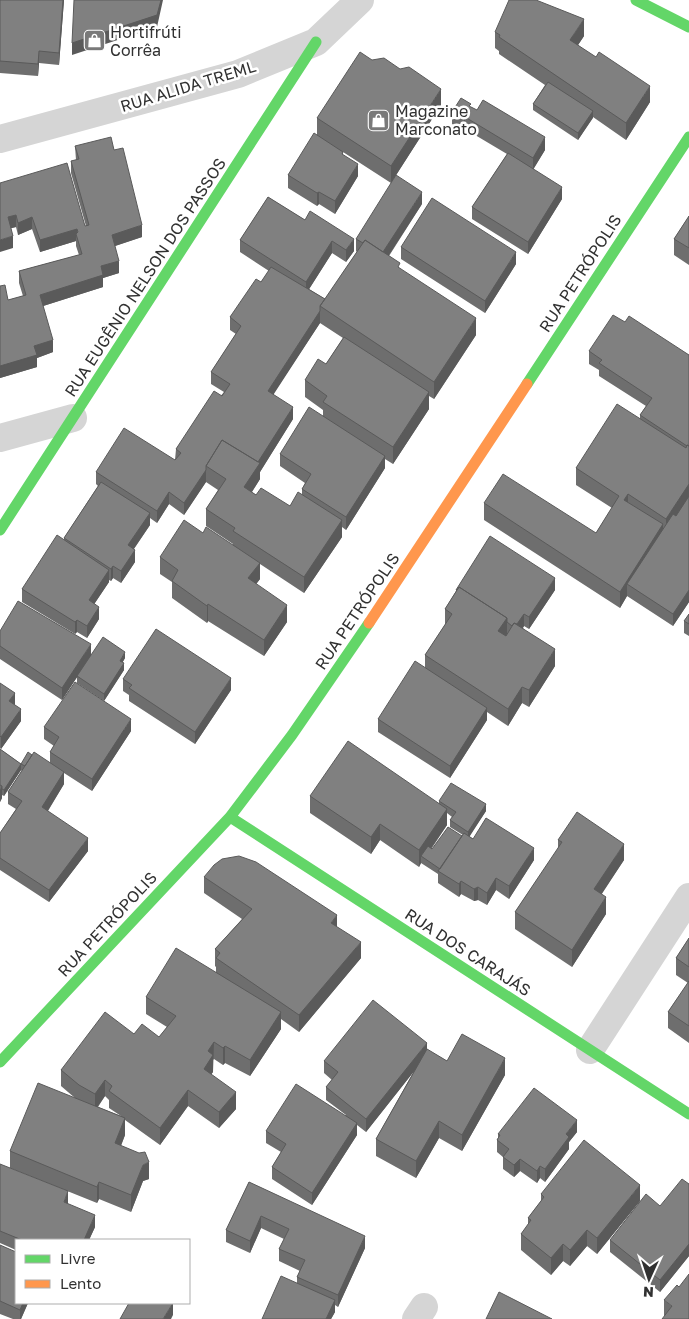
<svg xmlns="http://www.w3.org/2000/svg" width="689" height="1319" font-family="'Golos Text',sans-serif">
<rect width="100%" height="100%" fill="#fff"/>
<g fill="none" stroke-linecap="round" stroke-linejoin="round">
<path stroke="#d5d5d5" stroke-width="28" d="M0,139L238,74L316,42L360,0
M0,438L73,418
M590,1050L689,897
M416,1319L424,1307"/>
<path stroke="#63d668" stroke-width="11" d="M636,0L689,27
M527,384L689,137
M0,530L316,42
M230,817L689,1114
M0,1062L230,817L292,735L369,623"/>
<path stroke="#ff974d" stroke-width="11" d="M369,623L527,384"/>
</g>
<path fill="#6e6e6e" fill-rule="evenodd" d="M0,0H64L59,65L39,63L38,76L0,73Z
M495,32L584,36L578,45L650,102L626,140L593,117L578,140L533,110V104L545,85L499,54V51L495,48Z
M441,105L391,183L343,152V155L358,176L335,214L319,204L317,206L288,188V175L317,135V118Z
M471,107L545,150L533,169L562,199L528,254L472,219V207L507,154L465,129L464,131L452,124V112Z
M75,146L114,150L142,237L115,246L119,273L103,278V287L43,306L53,352L37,358V367L0,378V286L8,300L23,296L19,283V271L79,255L76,246V241L40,252L32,229L18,235L16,227L11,228L13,248L0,183L85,226H86L71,173V161L76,160Z
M268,197L354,251L346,262L332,253L309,289L325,299L357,252L356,251V239L422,204L389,256L400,269L476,335L434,399L429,396V409L393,464L385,459V468L346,530L342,527V537L304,593L260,564V579L256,584L287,622L264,656L208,621L207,623L172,598V582L160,574V557L203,533L233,545V544L206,526V509L218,490L206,482L184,515L169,504L157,523L150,518V525L134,549L135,562L121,583L113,578L111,581L109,580V582L94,604L99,619L87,638L77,632L75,634L22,602V589L64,540V538L98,486L96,484V472L175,460L176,449L224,392L211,384V372L236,334L230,330V317L261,282L269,271L240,252V240ZM320,323L343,338L326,364L305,380V397L323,410V416L280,454V466L305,483L302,489V494L290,506L256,495L252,492L260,479V472L293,419L273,394Z
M689,216V265L674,255V239Z
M401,247L516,264L485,313L401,259Z
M625,322L689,355V602L673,626L627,596L620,608L484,520V503L596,533L612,508L576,485V468L640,418V415L646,406L599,376V370L589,364V351Z
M456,590H555L529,629L524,626L523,628L555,666L529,707L522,703L508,726L487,712V720L450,778L378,732V719L425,668V655L445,625V609L456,591Z
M689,614V636L684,633V621Z
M0,631L91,656L125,658L122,663L124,670L104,701L77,683V677L62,700L0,659Z
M123,679L231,690L195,744L129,701V695L123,691Z
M0,683L15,705L21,721L1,749L0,748Z
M44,727L131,731L92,791L64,773V784L48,811L88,851L49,902L0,870V833L16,809L8,804V792L22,771L21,770L4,796L2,795V798L0,802V749L21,764L32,755L50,763V752L54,746L44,739Z
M310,796L439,803V801L486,811L469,836L473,839L534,860L509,899L496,890L487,905L478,900L474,901L461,894L459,897L438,883V874L421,863L419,867L380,840L371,854L310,813ZM447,813L452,817L450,820V827L463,835L432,849V848L447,825Z
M558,840L624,860L601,894L606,914L572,967L515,929V912L558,849Z
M204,877L337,927L361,958L299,1032L281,1019V1029L250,1076L225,1063L223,1065L214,1059L213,1060V1072L211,1074L236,1109L219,1128L188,1106L160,1145L125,1120V1135L121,1146L149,1179L143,1181L131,1212L99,1199L97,1203L10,1168V1151L75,1098L61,1086V1070L134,1034L159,1037L167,1027L146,1014V997L216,972V967L215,966V949L242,919L204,893ZM105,1096L109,1100V1108L121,1116L98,1107Z
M689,938V1043L668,1028V1012L688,983L676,975V958Z
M427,1050L447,1061L505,1075L462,1151L439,1138L416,1178L376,1156V1139L414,1071L366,1132L357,1125V1135L312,1205L272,1179V1167L281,1152L266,1143V1131L346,1115L326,1100V1087L332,1080L324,1073V1061Z
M577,1132L569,1142V1149L545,1182L540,1178L537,1183L520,1171L514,1177L503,1169V1157L497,1152V1140L498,1138V1134Z
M0,1165L68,1204L95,1227L89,1240H16V1250L0,1243Z
M249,1182L365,1248L338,1307L335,1305V1312L331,1319H262L297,1283V1277L300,1271L279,1261V1249L284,1239L261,1228L250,1253L226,1242V1230Z
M689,1184V1256L660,1292L610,1252V1240L660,1206Z
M541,1194L640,1201L597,1254L587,1246L570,1266L563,1261L551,1275L521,1250V1234L528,1225V1218L541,1201Z
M0,1245L16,1303H28L21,1319H13L0,1314Z
M664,1300L689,1319L664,1316Z"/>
<path fill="#5a5a5a" d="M63,0H64L59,65V53Z
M161,0H163L157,27L72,55V43Z
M584,19V36L570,57V40Z
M39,51V63L38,76V64Z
M650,86V102L626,140V123Z
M441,89V105L391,183V166Z
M593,111V118L578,140V133Z
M465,117V129L464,131V118Z
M545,137V150L533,170V158Z
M358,164V176L335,214V201Z
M562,187V199L528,254V242Z
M319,192V204L317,206V193Z
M422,192V204L381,267V255Z
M16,215V227L8,229V217Z
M32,217V229L18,235V223Z
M142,225V237L112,247V235Z
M77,229V238L76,234V241L40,252V240Z
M13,236V248L0,252V240Z
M354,239V251L346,262V250Z
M332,241V253L306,294V282Z
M516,252V264L485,313V301Z
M119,261V273L103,278V287L40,307V295L101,266Z
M320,311V323L268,403V391Z
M476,318V335L434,399V382Z
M53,340V352L37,358V367L0,378V366L34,346Z
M429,392V409L393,464V447Z
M293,407V419L260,472V479L244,504V487L256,465Z
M385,456V468L346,530V517Z
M206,470V482L184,515V503Z
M689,484V500L666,536V519Z
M169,492V504L157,523V511Z
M628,494V511L624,500Z
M150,513V525L128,557V545Z
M342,520V537L304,593V577Z
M663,524V534L627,584V596L620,608V592Z
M135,550V562L121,583V571Z
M260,563V579L248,595V578Z
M113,566V578L111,581V569Z
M109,570V582L89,612V600Z
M555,578V590L529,629V617Z
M689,590V602L673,626V614Z
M208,604V621L207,623V606Z
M287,605V622L264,656V640Z
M99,607V619L87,638V626Z
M524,614V626L515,639V627Z
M507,618V635L498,648V631Z
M77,620V632L75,634V622Z
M91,644V656L62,700V688Z
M555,649V666L529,707V690Z
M125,652V658L120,667V661Z
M124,663V670L104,701V694Z
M231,678V690L195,744V732Z
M522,687V703L508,726V709Z
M15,693V705L9,701Z
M487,708V720L450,778V766Z
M21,709V721L1,749V737Z
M131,719V731L92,791V779Z
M21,764V770L4,796V790Z
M64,772V784L42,820V807Z
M2,786V798L0,802V790Z
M486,804V811L468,839V832Z
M447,809V825L424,858L421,856V863L419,867V850Z
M380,824V840L371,854V837Z
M88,838V851L49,902V890Z
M624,844V860L594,906V889Z
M534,848V860L509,899V886Z
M496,878V890L487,905V893Z
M461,881V894L459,897V884Z
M478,887V900L474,901V889Z
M606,897V914L572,967V950Z
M337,915V932L331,923Z
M361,942V958L299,1032V1015Z
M281,1012V1029L250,1076V1060Z
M214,1042L213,1072L204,1085V1069L208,1051Z
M427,1043V1055L366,1132V1119Z
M225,1046V1063L223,1065V1048Z
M505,1058V1075L462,1151V1135Z
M105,1080V1096L95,1110V1094Z
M188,1090V1106L160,1145V1128Z
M236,1092V1109L219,1128V1112Z
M125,1118V1135L115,1160V1143Z
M577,1120V1132L569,1142V1149L545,1182V1169L566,1134Z
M439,1121V1138L416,1178V1161Z
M357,1123V1135L312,1205V1193Z
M520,1159V1171L514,1177V1165Z
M149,1162V1179L143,1181L131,1212V1195L143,1165Z
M540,1166V1178L537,1183V1171Z
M99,1182V1199L97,1203V1187Z
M640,1185V1201L597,1254V1238Z
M68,1191V1204L64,1202Z
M95,1215V1227L89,1240H84Z
M261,1216V1228L250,1253V1241Z
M587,1230V1246L570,1266V1250Z
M365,1236V1248L338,1307V1295Z
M563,1244V1261L551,1275V1258Z
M689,1244V1256L660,1292V1280Z
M335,1300V1312L331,1319H326Z
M23,1303H28L21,1319H20V1310Z
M173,1303V1315L171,1319H163Z"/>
<path fill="#808080" stroke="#5a5a5a" d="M0,0H63L59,53L39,51L38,64L0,61Z
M74,0H161L157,15L72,43Z
M509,0H536L584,19L570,40L596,57L599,52L650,86L626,123L499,37L500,35L495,32Z
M360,52L372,60L384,58L400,69L409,67L441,89L391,166L317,118Z
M548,82L593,111L578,133L533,104Z
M461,98L471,104L469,106L477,110L483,100L545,137L533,158L465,117L464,118L452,112Z
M314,133L343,152L342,154L358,164L335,201L319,192L317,193L288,175Z
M111,137L114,150L123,148L142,225L112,235L119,261L101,266L103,275L40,295L53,340L34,346L37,355L0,366V286L5,285L8,300L26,295L19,271L82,254L76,234L78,232L77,229L40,240L32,217L18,223L16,215L8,217L13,236L0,240V183L67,163L85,226L89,225L71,161L79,159L75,146Z
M508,153L562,187L528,242L472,207Z
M396,175L422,192L383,252L365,240L363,243L356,239Z
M268,197L305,220L310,211L354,239L346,250L332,241L306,282L240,240Z
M432,198L516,252L485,301L401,247Z
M689,216V248L674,239Z
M365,240L400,263L398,267L476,318L434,382L320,306Z
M271,267L325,299L320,306V311L268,391L293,407L258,462L222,440L206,466V470L184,503L169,492L157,511L96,472L124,428L175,460L181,453L176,449L214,391L222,396L230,384L211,372L241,326L230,317L256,279L261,282Z
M613,315L625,322L629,316L689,355V446L687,445V446L640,415L652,398L599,363L602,360L589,351Z
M344,337L429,392L393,447L323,402L327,396L305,380L318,359L326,364Z
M617,404L686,448L687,445L689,446V484L666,519L628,494L624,500L663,524L620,592L484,503L503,474L596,533L619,496L576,468Z
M309,407L385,456L346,517L302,489L311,474L280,454Z
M222,440L260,463L244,487L256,495L261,488L290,506L298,492L342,520L304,577L233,531L235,528L206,509L226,479L206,466Z
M101,482L150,513L128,545L135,550L121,571L113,566L111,569L64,538Z
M689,496V590L673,614L627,584L673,514L676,516Z
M184,520L203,533L206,527L260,563L248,578L287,605L264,640L208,604L207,606L172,581L178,570L160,557Z
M57,535L109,570L89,600L99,607L87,626L77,620L75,622L22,589Z
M490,536L555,578L529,617L524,614L517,624L514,623L512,626L507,622V618L459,587L457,590H456Z
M459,587L507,618L498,631L506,636L514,623L555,649L529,690L522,687L508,709L425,655L452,614L445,609Z
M18,601L91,644L62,688L0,646V631Z
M689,614V624L684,621Z
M156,629L231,678L195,732L129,688L132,685L123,679Z
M103,637L125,652L120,661L124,663L104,694L77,676Z
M415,661L487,708L450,766L378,719Z
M75,682L131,719L92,779L50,752L59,737L44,727Z
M0,683L15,693L9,701L21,709L1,737L0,736Z
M348,741L447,809L419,850L380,824L371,837L310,796Z
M0,749L21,764L4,790L2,789V786L0,785Z
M28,752L32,755L25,766L21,764Z
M34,752L64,772L42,807L88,838L49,890L0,858V833L22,801L8,792Z
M451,783L486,804L468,832L450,820L456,812L439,801Z
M577,812L624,844L594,889L606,897L572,950L515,912L562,842L558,840Z
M486,818L534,848L509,886L496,878L487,893L478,887L474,889L461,881L459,884L438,871L464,833L473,839Z
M448,827L462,836L440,869L421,856L428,846L432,849Z
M239,856L256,862L337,915L331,923L361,942L299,1015L216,958L220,953L215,949L252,909L204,877L214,865L222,859Z
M689,938V967L676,958Z
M176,948L281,1012L250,1060L225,1046L223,1048L214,1042L208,1051L213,1055L204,1069L236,1092L219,1112L188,1090L160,1128L109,1091L112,1086L105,1080L95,1094L79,1085L61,1070L105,1012L134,1034L142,1024L159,1037L176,1016L146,997Z
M689,981V1026L668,1012Z
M373,1000L427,1043L366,1119L326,1087L338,1072L324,1061Z
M462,1034L505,1058L462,1135L439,1121L416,1161L376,1139L427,1049L447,1061Z
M38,1083L125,1118L115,1143L139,1153L145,1152L149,1162L143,1165L131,1195L99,1182L97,1187L10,1151Z
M296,1084L357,1123L312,1193L272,1167L286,1144L266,1131Z
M534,1088L577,1120L566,1134L569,1137L545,1169L540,1166L537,1171L520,1159L514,1165L503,1157L509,1149L497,1140L500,1135L498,1134Z
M584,1140L640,1185L597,1238L587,1230L570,1250L563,1244L551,1258L521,1234L531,1220L528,1218L544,1197L541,1194Z
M0,1164L68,1191L64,1202L95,1215L84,1240H22L0,1231Z
M682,1179L689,1184V1244L660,1280L610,1240L646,1194L660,1206Z
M249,1182L365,1236L338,1295L297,1277L305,1260L279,1249L289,1229L261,1216L250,1241L226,1230Z
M0,1245L16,1252V1303H23L20,1310L0,1301Z
M689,1274V1319H662L672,1306L664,1300L677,1285L679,1287Z
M281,1276L335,1300L326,1319H262Z
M499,1292L552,1319H486Z
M129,1303H173L163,1319H120Z"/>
<defs>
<symbol id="shop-square" viewBox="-11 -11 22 22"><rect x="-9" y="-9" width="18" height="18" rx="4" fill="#797979" stroke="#fff"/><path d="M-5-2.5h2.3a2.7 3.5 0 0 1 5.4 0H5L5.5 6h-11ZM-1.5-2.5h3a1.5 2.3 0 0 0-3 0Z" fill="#fff"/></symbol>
</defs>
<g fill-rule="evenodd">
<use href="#shop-square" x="82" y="28" width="25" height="25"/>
<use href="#shop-square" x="366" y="108" width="25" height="25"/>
</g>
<g text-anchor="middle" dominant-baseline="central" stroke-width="5" stroke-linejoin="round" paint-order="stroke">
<g font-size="16" fill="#313131" stroke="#fff" text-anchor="start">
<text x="110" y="32">Hortifrúti<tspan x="110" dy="18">Corrêa</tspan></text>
<text x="395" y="111">Magazine<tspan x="395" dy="18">Marconato</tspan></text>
</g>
<g font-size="16" fill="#313131" stroke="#fff">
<text transform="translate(188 86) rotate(-17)">RUA ALIDA TREML</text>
<text transform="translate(580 273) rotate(-57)">RUA PETRÓPOLIS</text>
<text transform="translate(145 277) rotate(-57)">RUA EUGÊNIO NELSON DOS PASSOS</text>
<text transform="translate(357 611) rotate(-56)">RUA PETRÓPOLIS</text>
<text transform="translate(107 924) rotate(-47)">RUA PETRÓPOLIS</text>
<text transform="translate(468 952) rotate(33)">RUA DOS CARAJÁS</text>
</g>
</g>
<rect x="15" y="1239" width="175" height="65" fill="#ffffff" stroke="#adadad"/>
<rect x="25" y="1255" width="25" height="8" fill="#63d668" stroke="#adadad"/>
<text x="60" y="1264" font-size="15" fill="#313131">Livre</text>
<rect x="25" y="1280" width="25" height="8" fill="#ff974d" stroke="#adadad"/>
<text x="60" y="1289" font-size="15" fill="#313131">Lento</text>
<g transform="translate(649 1279) rotate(183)" stroke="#ffffff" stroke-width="4" paint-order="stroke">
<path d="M0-4L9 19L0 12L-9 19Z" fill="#313131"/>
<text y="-8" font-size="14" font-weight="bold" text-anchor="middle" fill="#313131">N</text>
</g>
</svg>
